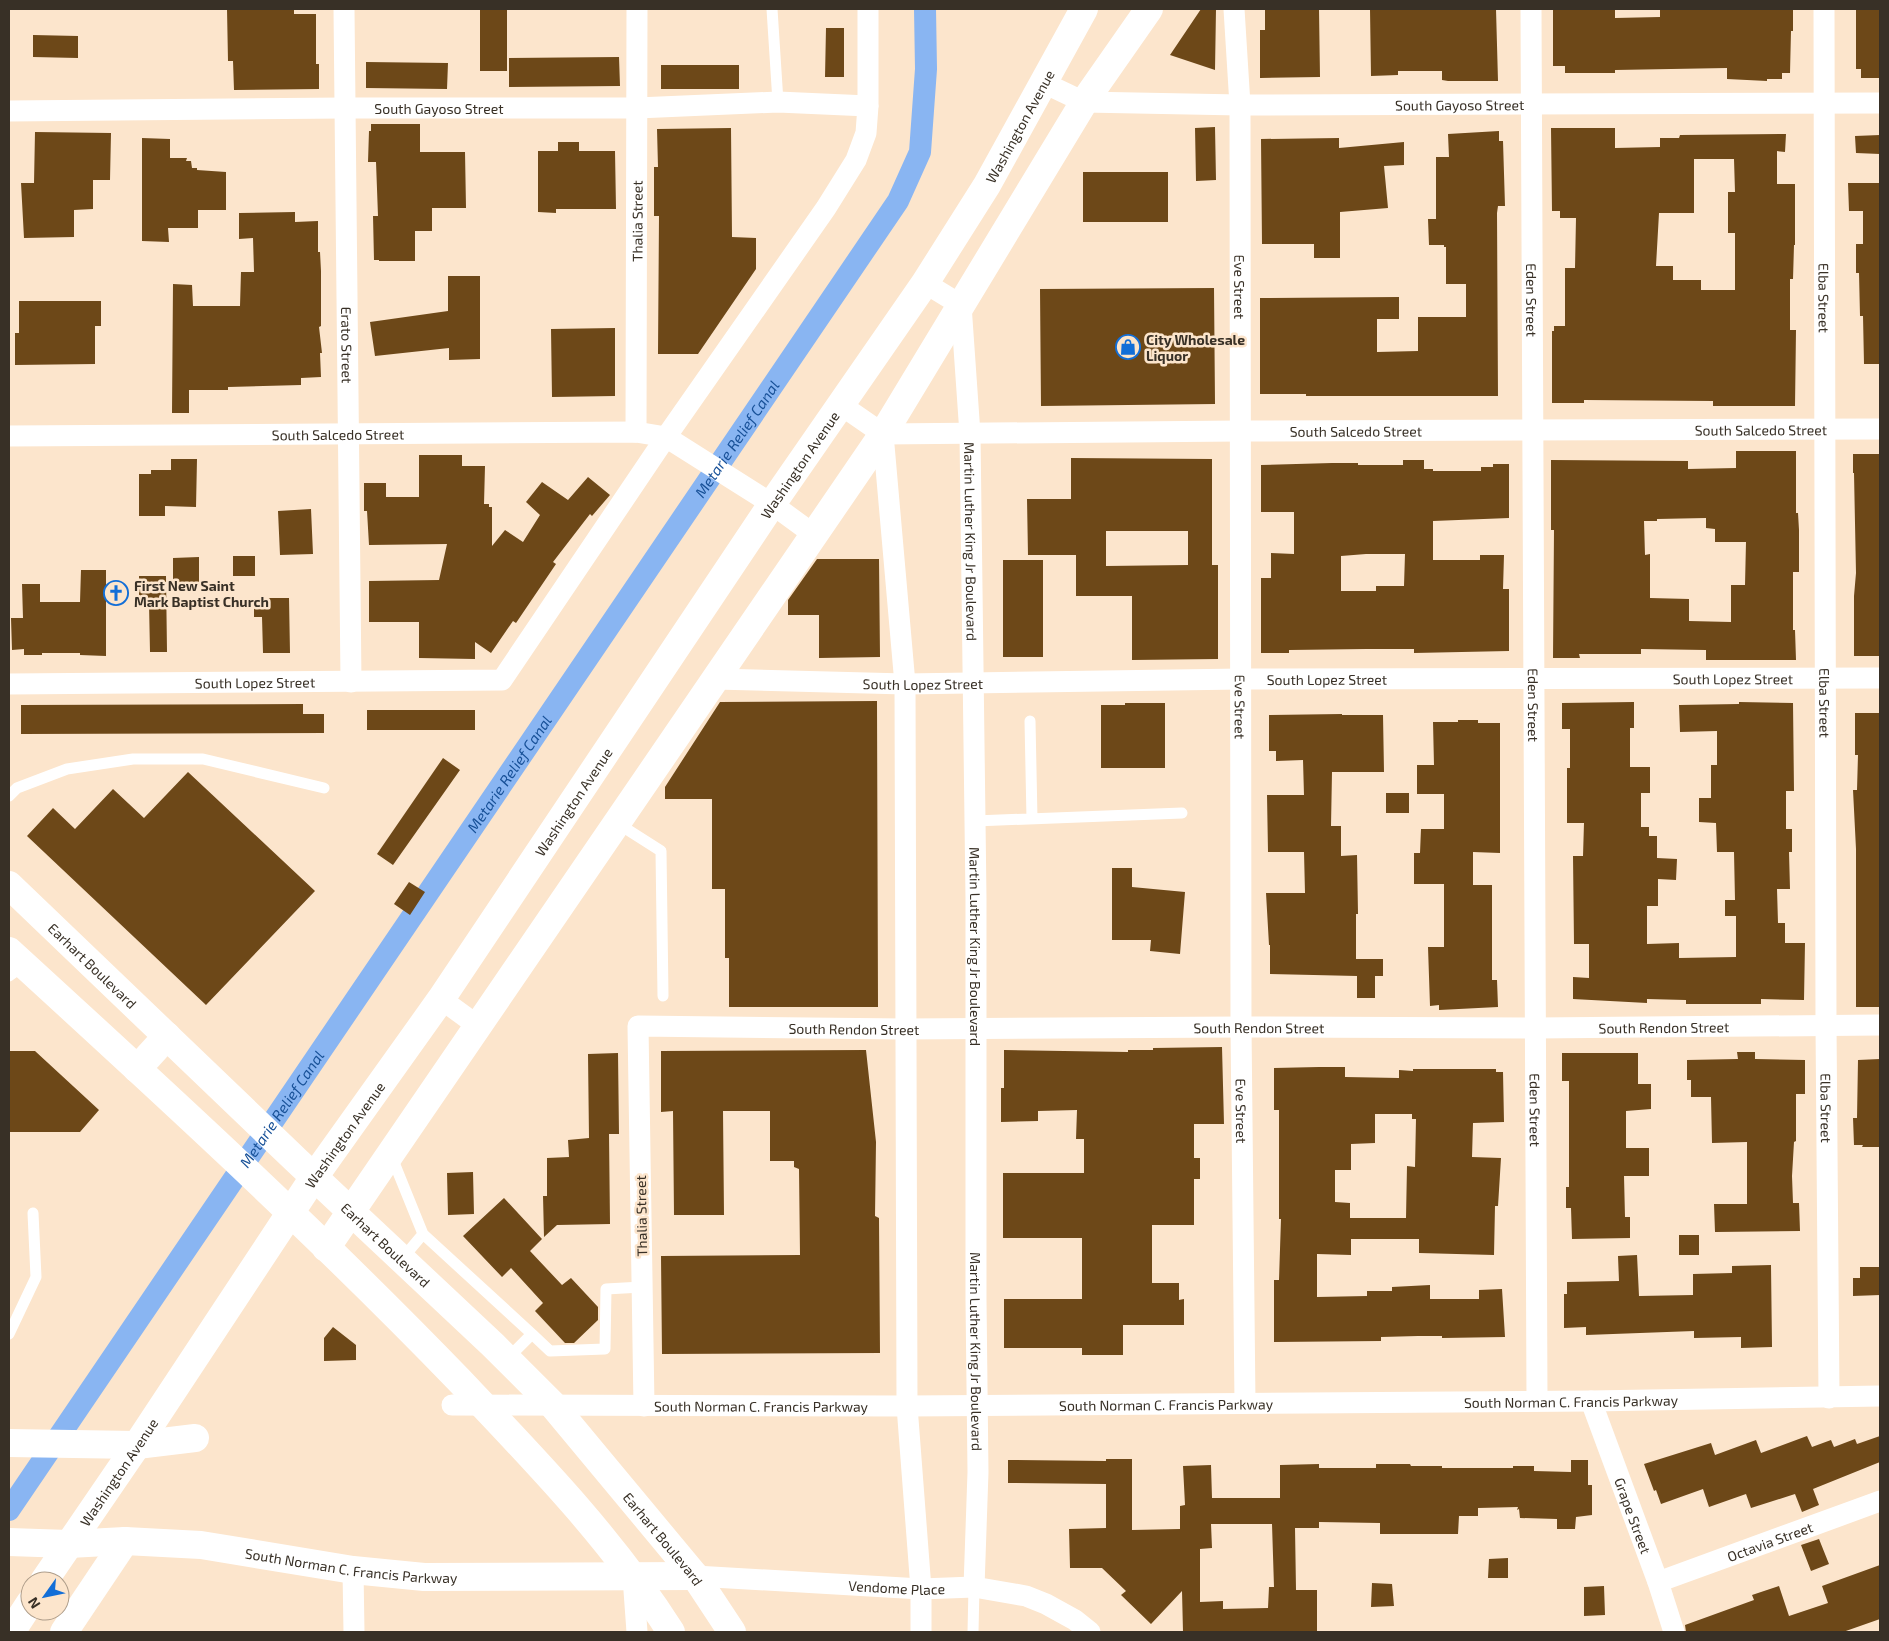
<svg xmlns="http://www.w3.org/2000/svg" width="1889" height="1641" font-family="'Exo 2',sans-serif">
<rect width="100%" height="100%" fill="#fce5cc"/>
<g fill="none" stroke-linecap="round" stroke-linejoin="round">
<path stroke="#89b5f2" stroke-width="22" id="s1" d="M9,1510L898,201L920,152L926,69L925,9"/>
</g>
<path fill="#6d4818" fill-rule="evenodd" d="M227,9H294V14H316V64H319V89L234,90L233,61H228Z
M480,9H507V71H480Z
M1201,9H1216L1215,70L1170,55Z
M1265,9H1319L1320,77L1260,78V30H1265Z
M1370,9H1496L1498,81H1448L1442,80V71H1398V75L1371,76Z
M1553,9H1615V18L1660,17V9H1793V31H1791L1790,73H1782V79H1767V81L1727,79V68L1615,70V73H1565V66H1553Z
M1856,10H1880V78H1861V69H1856Z
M826,28H844V77H825Z
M33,35L78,36V58L33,57Z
M619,57L620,86L509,87V58Z
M366,62L448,63L447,89L366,88Z
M661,65H739V89H661Z
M371,124H420V152H465L466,208H432V231H415V261H379V260H374L373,216H378L376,162H368L369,131H371Z
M1215,127L1216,180L1196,181L1195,128Z
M731,128L732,237L756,238V269L698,354H658L659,216H654V167H658L657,129Z
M1551,128H1615V148L1660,147V138H1679L1680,135L1786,134L1785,152L1777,151V184H1795V245H1794L1793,279H1790V330H1796L1795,406H1713V401L1584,400V403H1552V331H1554V326H1565V268H1575L1576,218H1560V211H1552ZM1694,159H1734L1735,192H1728V233H1735V290H1701V280H1673V266H1656L1659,213H1694Z
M1499,131V141H1503L1505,206H1498L1497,213L1498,396H1306V394H1260V298L1399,297V319H1377V352L1418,351V317H1466V284H1446V247H1444V245H1429L1428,219H1436V157H1449L1448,134Z
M35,132L111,133L110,180H93V209L74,210V237L24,238L21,183H34Z
M1880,135V154L1856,153L1855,136Z
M142,138L170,139V158H187L186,161H191L192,168H197V170L226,172V210H198V228H168L169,242L142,241Z
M1339,138V148L1404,142V165L1384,166L1388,208L1340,212V258H1314V244H1262L1261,139Z
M558,142H579V151H615L616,209H556V213L538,212V151H558Z
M1083,172H1168V222H1083Z
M1848,183H1880V364H1864L1863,316H1860L1859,273H1856V244H1863V211H1849Z
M295,212V222L318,221V252H320L321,271V326L319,327L322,353H320L321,377L301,378V385L228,387V390H189V413H172L173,284L192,285L193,306H240L241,272H254L253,238L239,239V213Z
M448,276H480V359L449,360V348L375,356L370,322L448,311Z
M1214,288L1215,404L1041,406L1040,289Z
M19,301H101V326H95V364L15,365V333H19Z
M615,328V396L552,397L551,329Z
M1736,451H1796V513H1798L1799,530V572H1793V630H1795L1796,660H1706V650L1641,649V654H1579L1580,658H1553L1554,530H1551V460L1688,461V469L1736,468ZM1706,518V528L1715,529V542H1746L1745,585H1731V622L1689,621V599L1650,598V554L1645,555L1644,521H1657V519Z
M1853,454H1880V656H1854V596L1856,573L1854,473H1853Z
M419,455H462V466H485L484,504H489V507H492V546L505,530L523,542L540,515L526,502L542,482L568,500L588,477L610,495L592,516L590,514L553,562L556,564L516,623L513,621L491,653L475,642V659L419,658V622H369V581L439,580L447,544L369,545L367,511H364V483H386V497H419Z
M1071,458L1212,459V565H1218V659L1132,660V596H1076V555H1028L1027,499H1071ZM1106,531H1188V565L1106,566Z
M171,459H197L196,507L165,506V516H139V474H151V470H171Z
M1403,460H1424V469H1433V471H1481V467H1493V464H1509V518L1433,521V560H1480V555H1504L1503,589H1509V651L1414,653V649H1366L1289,650V653H1261V578H1271V553L1294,554V512H1261V465L1332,463H1358V465H1403ZM1366,554H1405L1404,586H1376V591H1341V556Z
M311,509L313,554L280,555L278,511Z
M233,556H255V576H233Z
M199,557V583L173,584V558Z
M817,559H879L880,657L819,658V615H788V600Z
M1003,560H1043V657H1003Z
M81,570H106V656L80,655V653H42V655H24V649L12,650L11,618H23L22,584H40V602H80Z
M139,576H166L167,652H150L149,603H139Z
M254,598H289L290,653H263L262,617H254Z
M877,701L878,1007H729V958H725V889H712V799H665V787L720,702Z
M1634,702V728H1630V767H1650V793H1641V827H1649V836H1657V858L1677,859L1676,880L1658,879V906H1647V944L1679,943V958L1736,957V916H1725V900H1735L1734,852H1717L1716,823L1699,822V798H1711V765H1717V731L1680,732L1679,705L1739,704V702L1793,703L1794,791H1786V829H1792V852H1789L1790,889H1777L1778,923H1785V943H1805L1804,1000L1761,999V1004H1686V1000L1647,999V1003L1573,999V977L1589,978V944H1574L1573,856H1583L1584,823H1567V768H1570V729H1562V703Z
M1125,703H1165V768H1101V705H1125Z
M303,704V714H324V733L21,734V705Z
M367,710H475V730H367Z
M1855,713H1880L1879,790H1880V1007H1856V849L1853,790H1857L1858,755H1855Z
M1342,714V715H1383L1384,772H1332L1331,826H1341V856L1357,855L1358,914H1356V959H1383V976H1375V998H1357V976L1270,974V945H1269L1266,893H1305L1304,852H1268L1267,795H1304L1303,760L1276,761V751H1269V715Z
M1458,720H1478V723H1500V853L1473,852V885H1492V980H1497L1498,1007L1439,1010V1005L1430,1006L1428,947H1444V884H1414V853H1420L1421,829H1444V794H1417V765H1434L1433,722H1458Z
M443,758L460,770L393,865L377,854Z
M188,772L315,891L206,1005L27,836L53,808L75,829L113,789L144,818Z
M1386,793H1409V813H1386Z
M1112,868H1132V887L1185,892L1180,954L1150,951L1151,940H1112Z
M409,882L425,892L410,915L394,904Z
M1222,1047L1224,1124H1194V1158H1200V1179H1194V1225H1152V1283H1179V1300L1184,1299V1325H1123V1355H1082V1348H1004V1299H1082V1238H1003V1173H1084V1139H1076L1077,1110L1038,1111V1121L1001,1122V1088H1004V1050L1128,1052V1050H1153V1048Z
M866,1050L876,1142L875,1216L879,1218L880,1353L662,1354L661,1256L800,1255L799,1169L794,1167V1161H770V1111H723L724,1215H674L673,1111L661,1112V1051Z
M9,1051H35L99,1110L80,1132H9Z
M1737,1052H1755V1059L1805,1060V1094H1796V1141L1794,1142L1792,1176L1793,1203H1799L1800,1231L1715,1232L1714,1204H1747V1142L1712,1143L1711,1097H1691V1080H1687V1060L1738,1059Z
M618,1053L619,1134H609L610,1224L557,1225L544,1237L543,1196H547V1158L569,1157L568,1140L589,1138L588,1054Z
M1562,1053H1638V1084H1651V1109L1626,1111V1148H1649V1176H1624L1625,1217H1630V1238L1572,1239L1571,1208H1566V1187H1569V1081H1562Z
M1880,1059V1147H1862L1863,1145H1854L1853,1118H1857L1858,1060Z
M1319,1067H1345V1077L1399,1078V1070L1413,1071V1069H1496V1072H1503L1504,1122L1473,1123L1472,1157L1501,1158L1498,1206H1495L1494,1255L1419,1253V1239H1351V1255L1317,1254V1297L1367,1296V1291H1392V1287L1430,1285V1299H1479V1290L1502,1289L1505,1337L1442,1338V1336H1418L1381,1337V1341L1274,1342V1280H1279L1281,1219H1279V1110H1274V1068ZM1375,1114H1412V1119H1416L1415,1167L1407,1166L1406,1218H1350V1203L1335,1202V1170H1351V1144L1375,1143Z
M473,1172L474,1214L448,1215L447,1173Z
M504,1198L542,1239L530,1251L562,1285L571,1278L598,1307V1320L574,1343H565L535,1311L543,1303L511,1268L502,1277L463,1236Z
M1679,1235H1699V1255H1679Z
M1637,1255L1639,1296L1693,1295V1274L1732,1273V1266L1771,1265L1772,1347L1741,1348V1337L1694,1338V1331L1586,1335V1327L1564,1328V1294H1567V1282L1619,1281L1618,1256Z
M1860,1267H1880V1295L1853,1296V1278H1860Z
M333,1327L356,1345V1360L324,1361V1338Z
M1807,1436L1812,1447L1831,1440L1834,1447L1855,1439L1857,1444L1880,1436V1462L1813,1489L1819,1505L1802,1512L1795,1494L1751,1508L1746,1494L1709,1507L1703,1489L1661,1504L1656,1490L1654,1491L1644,1464L1711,1443L1715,1455L1756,1440L1761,1453Z
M1106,1459H1132V1530L1180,1529V1506L1185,1505L1183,1466L1211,1465L1212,1498H1280V1465L1319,1464V1468H1376V1464H1410L1411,1466H1442V1468H1513V1466H1534V1471L1571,1472V1460H1588V1485H1592V1515L1576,1517L1575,1529H1557V1519L1520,1518L1519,1509L1517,1510L1518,1507L1478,1508V1516H1459L1458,1534H1380V1523L1319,1522V1528H1295L1296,1590H1317V1632H1183L1182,1591L1151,1624L1121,1595L1126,1591L1102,1568H1070L1069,1529L1106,1528V1484L1008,1483V1460L1106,1461ZM1211,1524H1272L1274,1587H1269L1268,1608L1223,1609V1601L1200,1602V1549L1212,1548Z
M1819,1539L1829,1564L1811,1571L1801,1545Z
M1508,1558V1578H1488L1489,1559Z
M1880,1565V1619L1843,1632H1686L1685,1625L1754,1600L1752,1595L1779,1586L1789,1616L1828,1603L1822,1586Z
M1372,1583L1392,1584L1394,1606L1371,1607Z
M1604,1586L1605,1615L1584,1616V1587Z"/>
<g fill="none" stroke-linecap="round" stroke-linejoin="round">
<path stroke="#fff" stroke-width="11" d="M772,9L778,102
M1030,721L1032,819
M9,796L17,788L67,769L133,759H203L324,788
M975,821L1182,813
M617,823L661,851L663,996
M9,976L24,965
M391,1155L423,1234L532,1334
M402,1259L423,1234
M9,1334L36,1277L33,1213
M507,1359L532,1334L550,1351L605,1349L606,1289L642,1287
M973,1632L974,1587"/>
<g stroke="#fff" stroke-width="21">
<path id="s2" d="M344,9L351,682"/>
<path id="s3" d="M1234,9L1240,105L1241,1027L1245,1403"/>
<path id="s4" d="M1531,9L1537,1401"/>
<path id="s5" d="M1824,9L1826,1025L1829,1398"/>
<path id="s6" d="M1044,83L1084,102L1240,105L1880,103"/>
<path id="s7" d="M9,111L344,108H637L778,102L868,106"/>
<path id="s8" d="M925,283L961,305L970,434L976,898V1300L978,1472L974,1587"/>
<path id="s9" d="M841,405L883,434L1240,431L1880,429"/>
<path id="s10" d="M636,432L637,9"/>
<path d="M883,434L905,684L907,1406L921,1589V1632"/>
<path id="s11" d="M9,436L636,432L666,437L772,504L813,534"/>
<path id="s12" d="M715,679L905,684L1242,679L1880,678"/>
<path id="s13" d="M9,684L502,680L666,437L826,208L856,160L866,133L868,106V9"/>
<path d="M441,999L478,1026"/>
<path id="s14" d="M1591,1401L1658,1582L1674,1632"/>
<path id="s15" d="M452,1405L907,1406L1591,1401L1880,1396"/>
<path id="s16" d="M644,1406L638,1026L905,1029L1241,1027L1536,1028L1880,1025"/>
<path d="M353,1570L354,1632"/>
<path id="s17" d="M695,1576L921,1589L974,1587L1026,1596L1046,1604L1075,1620L1090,1632"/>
<path d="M633,1577L637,1632"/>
<path id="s18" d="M1658,1582L1880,1501"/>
</g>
<g stroke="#fff" stroke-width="28">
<path d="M326,1248L883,434L1084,102L1149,9"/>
<path d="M9,1443L137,1445L195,1438"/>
<path id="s19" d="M9,1542L69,1544L125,1541L201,1545L353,1570L424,1577L695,1576"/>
<path id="s20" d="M44,1581L137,1445L314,1177L441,999L772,504L925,283L987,185L1084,9"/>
<path d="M11,1632L30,1603"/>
<path d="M64,1632L125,1541"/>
</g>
<g stroke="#fff" stroke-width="28">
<path id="s21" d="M9,885L297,1161L493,1345L552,1404L695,1576L732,1632"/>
<path d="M9,951C162,1091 315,1231 459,1380C535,1460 612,1539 671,1632"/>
<path d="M137,1069L167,1036"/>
</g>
</g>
<defs>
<symbol id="shop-ring" viewBox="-11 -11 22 22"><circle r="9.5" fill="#fce5cc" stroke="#126ed7" stroke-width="1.5"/><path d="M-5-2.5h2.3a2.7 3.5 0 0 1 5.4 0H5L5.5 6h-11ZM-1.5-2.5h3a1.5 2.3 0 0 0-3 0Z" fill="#126ed7"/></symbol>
<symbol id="church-ring" viewBox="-11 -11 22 22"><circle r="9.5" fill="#fce5cc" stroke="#126ed7" stroke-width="1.5"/><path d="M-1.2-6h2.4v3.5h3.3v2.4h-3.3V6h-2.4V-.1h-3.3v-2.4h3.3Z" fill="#126ed7"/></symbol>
</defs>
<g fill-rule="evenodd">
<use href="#shop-ring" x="1114" y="333" width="28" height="28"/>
<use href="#church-ring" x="102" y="579" width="28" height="28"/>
</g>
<g text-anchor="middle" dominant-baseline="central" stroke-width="5" stroke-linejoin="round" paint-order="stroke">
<g font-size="14" fill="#383026" stroke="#fce5cc">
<text stroke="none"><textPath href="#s6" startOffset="420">South Gayoso Street</textPath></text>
<text stroke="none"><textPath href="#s7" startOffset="430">South Gayoso Street</textPath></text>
<text stroke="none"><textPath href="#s20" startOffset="1752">Washington Avenue</textPath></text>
<text stroke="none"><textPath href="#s10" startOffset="211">Thalia Street</textPath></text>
<text stroke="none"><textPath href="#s3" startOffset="278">Eve Street</textPath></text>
<text stroke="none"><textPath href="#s5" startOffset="289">Elba Street</textPath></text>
<text stroke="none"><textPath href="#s4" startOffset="291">Eden Street</textPath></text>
<text stroke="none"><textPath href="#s2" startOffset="336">Erato Street</textPath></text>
<text stroke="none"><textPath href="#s9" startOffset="929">South Salcedo Street</textPath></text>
<text stroke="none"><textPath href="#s9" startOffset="524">South Salcedo Street</textPath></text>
<text stroke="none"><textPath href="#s11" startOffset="329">South Salcedo Street</textPath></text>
<text stroke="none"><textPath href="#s20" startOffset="1348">Washington Avenue</textPath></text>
<text stroke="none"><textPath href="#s8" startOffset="279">Martin Luther King Jr Boulevard</textPath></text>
<text stroke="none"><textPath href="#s12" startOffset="612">South Lopez Street</textPath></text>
<text stroke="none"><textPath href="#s12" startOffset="1018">South Lopez Street</textPath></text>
<text stroke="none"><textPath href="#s13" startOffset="246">South Lopez Street</textPath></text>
<text stroke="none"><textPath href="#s12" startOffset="208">South Lopez Street</textPath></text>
<text stroke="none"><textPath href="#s5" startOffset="694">Elba Street</textPath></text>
<text stroke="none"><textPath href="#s4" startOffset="696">Eden Street</textPath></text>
<text stroke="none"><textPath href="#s3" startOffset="698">Eve Street</textPath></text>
<text stroke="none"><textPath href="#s20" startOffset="942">Washington Avenue</textPath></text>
<text stroke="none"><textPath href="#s8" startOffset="684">Martin Luther King Jr Boulevard</textPath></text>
<text stroke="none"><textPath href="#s21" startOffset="116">Earhart Boulevard</textPath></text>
<text stroke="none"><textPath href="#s16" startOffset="1001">South Rendon Street</textPath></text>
<text stroke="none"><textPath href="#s16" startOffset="1406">South Rendon Street</textPath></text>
<text stroke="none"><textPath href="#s16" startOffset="596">South Rendon Street</textPath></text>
<text stroke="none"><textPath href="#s5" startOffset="1099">Elba Street</textPath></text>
<text stroke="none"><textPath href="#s4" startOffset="1101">Eden Street</textPath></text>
<text stroke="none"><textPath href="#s3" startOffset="1102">Eve Street</textPath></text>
<text stroke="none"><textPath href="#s20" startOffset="538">Washington Avenue</textPath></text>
<text transform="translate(641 1216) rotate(-91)">Thalia Street</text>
<text stroke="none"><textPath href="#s21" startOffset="521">Earhart Boulevard</textPath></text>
<text stroke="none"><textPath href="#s8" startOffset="1089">Martin Luther King Jr Boulevard</textPath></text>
<text stroke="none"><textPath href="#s15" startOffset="1119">South Norman C. Francis Parkway</textPath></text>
<text stroke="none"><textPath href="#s15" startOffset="714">South Norman C. Francis Parkway</textPath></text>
<text stroke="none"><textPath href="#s15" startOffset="309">South Norman C. Francis Parkway</textPath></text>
<text stroke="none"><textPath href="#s20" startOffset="132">Washington Avenue</textPath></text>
<text stroke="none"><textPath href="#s14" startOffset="122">Grape Street</textPath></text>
<text stroke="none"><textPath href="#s21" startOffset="926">Earhart Boulevard</textPath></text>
<text stroke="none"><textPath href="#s18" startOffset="119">Octavia Street</textPath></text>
<text stroke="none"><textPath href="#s19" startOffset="344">South Norman C. Francis Parkway</textPath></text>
<text stroke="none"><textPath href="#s17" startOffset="202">Vendome Place</textPath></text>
</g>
<g font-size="14" font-weight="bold" fill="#383026" stroke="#fce5cc" text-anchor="start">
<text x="1146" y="339">City Wholesale<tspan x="1146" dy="16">Liquor</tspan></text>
<text x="134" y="585">First New Saint<tspan x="134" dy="16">Mark Baptist Church</tspan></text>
</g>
<g font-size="15" font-style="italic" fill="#185198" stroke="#fce5cc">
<text stroke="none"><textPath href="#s1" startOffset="1295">Metarie Relief Canal</textPath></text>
<text stroke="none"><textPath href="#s1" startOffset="890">Metarie Relief Canal</textPath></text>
<text stroke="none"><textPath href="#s1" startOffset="485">Metarie Relief Canal</textPath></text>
</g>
</g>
<rect width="1889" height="1641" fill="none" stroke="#383026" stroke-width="20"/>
<g transform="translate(45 1596) rotate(237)"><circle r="24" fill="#fce5cc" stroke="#ae9d8a"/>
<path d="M0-4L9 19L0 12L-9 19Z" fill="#126ed7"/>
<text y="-8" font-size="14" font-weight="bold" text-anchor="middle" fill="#383026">N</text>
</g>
</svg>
